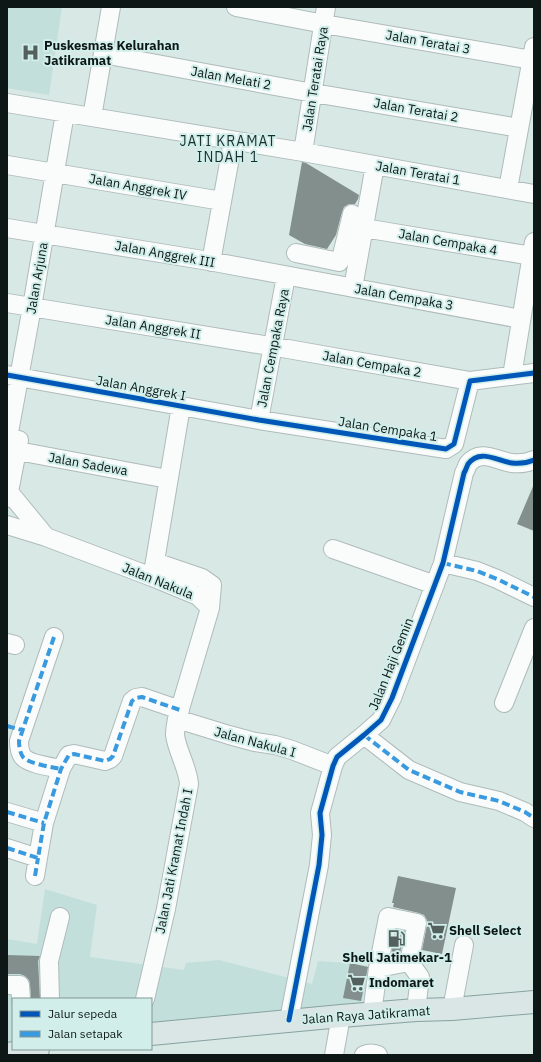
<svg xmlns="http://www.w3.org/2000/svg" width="541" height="1062" font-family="'IBM Plex Sans',sans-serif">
<rect width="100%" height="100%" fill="#d7e8e5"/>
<path fill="#c2dfdb" d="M8,7H62L49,95L7,88V16Z
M45,889L97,905L90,957L184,970L186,963L219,960L312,984L318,961L349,963L369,966L360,1014L151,1036V999H13V1049L7,1054V939L37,944Z"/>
<path fill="#828f8c" d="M302,162L306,163L359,195L358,199L355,204H349L344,207L342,212L336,235L327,249L305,244L289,235Z
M534,484V531L517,524Z
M398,876L456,888L442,954L422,950L427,925V920L424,915L419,913L393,907L394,903H392Z
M396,929L405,931L400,953L393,954H391Z
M7,955L40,956L38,961L40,999H31L30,984L29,980L25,976L20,974H7Z
M350,963L368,967L361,1001L343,998Z"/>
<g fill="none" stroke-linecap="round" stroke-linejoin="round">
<defs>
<path id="minor" d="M236,7L324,24L532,60
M103,54L302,91L519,128
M7,103L303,152L534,194
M92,117L111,7
M303,152L326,7
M7,165L222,201
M508,189L534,47
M7,228L209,261L521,319
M364,228L532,256
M296,253L339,262L341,259L352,214
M211,262L233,141
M353,288L375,165
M7,303L288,349L470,381
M7,375L259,420L446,449L454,444L470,381L534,373
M512,376L534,242
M259,420L286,276
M7,443L32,307L65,113
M7,449L168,479
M7,491L9,492L46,537
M7,498L9,492L19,440
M7,525L46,537L152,577L198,596L210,608
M333,549L435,585
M443,563L477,571L497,579L534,597
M153,573L181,406
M54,637L19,741C19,746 20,753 23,757C29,764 52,767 61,769
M7,643L15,645
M504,703L534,628
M177,719L229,735L255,742L275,745L292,750L333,766
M364,735L409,770L460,792L499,801L525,812L534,818
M7,812L44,823
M7,848L38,858L44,823L61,769L66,760L69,755L74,754L105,761L110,759L113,756L132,701L136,698L142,697L180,710
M35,876L38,858
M378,968L409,962
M7,985H20L21,999
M50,999L49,961L60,917
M145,999L166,909L189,784C188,768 177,751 175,735C175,730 176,724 177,719L210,608L212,585L202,578L155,562
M452,1009L464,945
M372,1014L378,968L388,917L417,923L409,962L420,977L416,1010
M289,1020L319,865L322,835L320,813L333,766L337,757L364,735L381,720L392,698L443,563L464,473C466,470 467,466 468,464C480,448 497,461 512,463C520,464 527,463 534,460
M334,1055L341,1016
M364,1055C369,1053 374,1053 378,1055"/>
<path id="major" d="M151,1034L341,1016L416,1010L452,1009L534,1002
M7,1054L38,1049"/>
</defs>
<use href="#minor" stroke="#afbbba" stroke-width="20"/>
<use href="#major" stroke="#87a29f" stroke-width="24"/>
<use href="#minor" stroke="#f9fcfb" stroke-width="18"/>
<use href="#major" stroke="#d9e6e5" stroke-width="22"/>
<path stroke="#3a9adf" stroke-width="4" stroke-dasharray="8 4" stroke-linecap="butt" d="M443,563L477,571L497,579L534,597
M54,637L19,741C19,746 20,753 23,757C29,764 52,767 61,769
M7,726L22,730
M364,735L409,770L460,792L499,801L525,812L534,818
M7,812L44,823
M7,848L38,858L44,823L61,769L66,760L69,755L74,754L105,761L110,759L113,756L132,701L136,698L142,697L180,710
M35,876L38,858"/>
<defs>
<path id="cycleway" d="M7,375L259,420L446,449L454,444L470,381L534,373
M289,1020L319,865L322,835L320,813L333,766L337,757L364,735L381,720L392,698L443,563L464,473C466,470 467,466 468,464C480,448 497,461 512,463C520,464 527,463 534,460"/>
</defs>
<use href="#cycleway" stroke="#d1eeea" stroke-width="8"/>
<use href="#cycleway" stroke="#0057b8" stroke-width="5"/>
</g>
<defs>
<symbol id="hospital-bare" viewBox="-9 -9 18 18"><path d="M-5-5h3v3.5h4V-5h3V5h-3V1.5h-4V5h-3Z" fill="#54605e" stroke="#d1eeea" stroke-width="2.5" paint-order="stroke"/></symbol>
<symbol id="supermarket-bare" viewBox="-9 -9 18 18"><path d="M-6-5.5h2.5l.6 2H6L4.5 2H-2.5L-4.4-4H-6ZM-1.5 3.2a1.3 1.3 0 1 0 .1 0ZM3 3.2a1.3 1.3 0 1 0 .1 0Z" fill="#54605e" stroke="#d1eeea" stroke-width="2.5" paint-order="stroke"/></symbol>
<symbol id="fuel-bare" viewBox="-9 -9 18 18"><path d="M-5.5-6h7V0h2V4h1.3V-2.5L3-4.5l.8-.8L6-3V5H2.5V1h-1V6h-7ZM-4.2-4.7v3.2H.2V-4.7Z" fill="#54605e" stroke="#d1eeea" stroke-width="2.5" paint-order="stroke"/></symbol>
</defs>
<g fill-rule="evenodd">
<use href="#hospital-bare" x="18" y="40" width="25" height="25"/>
<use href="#supermarket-bare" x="424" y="918" width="25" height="25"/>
<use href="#fuel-bare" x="384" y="926" width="25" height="25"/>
<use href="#supermarket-bare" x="344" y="970" width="25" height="25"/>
</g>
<g text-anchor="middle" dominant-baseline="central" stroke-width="4" stroke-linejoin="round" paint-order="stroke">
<g font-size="13" fill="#0d1716" stroke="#d1eeea">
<text transform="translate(428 42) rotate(10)">Jalan Teratai 3</text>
<text transform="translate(231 78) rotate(10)">Jalan Melati 2</text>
<text transform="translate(315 79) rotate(-81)">Jalan Teratai Raya</text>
<text transform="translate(416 110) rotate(10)">Jalan Teratai 2</text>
<text transform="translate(418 173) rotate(10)">Jalan Teratai 1</text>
<text transform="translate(138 187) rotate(10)">Jalan Anggrek IV</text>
<text transform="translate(448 242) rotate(10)">Jalan Cempaka 4</text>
<text transform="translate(165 254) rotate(10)">Jalan Anggrek III</text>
<text transform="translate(37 278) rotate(-80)">Jalan Arjuna</text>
<text transform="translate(404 297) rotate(10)">Jalan Cempaka 3</text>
<text transform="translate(153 327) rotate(9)">Jalan Anggrek II</text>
<text transform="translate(273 348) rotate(-79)">Jalan Cempaka Raya</text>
<text transform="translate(372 364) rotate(10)">Jalan Cempaka 2</text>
<text transform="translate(141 388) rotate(10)">Jalan Anggrek I</text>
<text transform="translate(388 429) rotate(9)">Jalan Cempaka 1</text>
<text transform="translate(88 464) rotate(10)">Jalan Sadewa</text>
<text transform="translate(158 581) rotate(22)">Jalan Nakula</text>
<text transform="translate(391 664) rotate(-68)">Jalan Haji Gemin</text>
<text transform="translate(255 742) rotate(15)">Jalan Nakula I</text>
<text transform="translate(174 861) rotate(-79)">Jalan Jati Kramat Indah I</text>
<text transform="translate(366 1015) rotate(-4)">Jalan Raya Jatikramat</text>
</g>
<g font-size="13" font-weight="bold" fill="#0d1716" stroke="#d1eeea" text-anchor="start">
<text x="44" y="45">Puskesmas Kelurahan<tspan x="44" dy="15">Jatikramat</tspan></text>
<text x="449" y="930">Shell Select</text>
<text x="397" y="957" text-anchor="middle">Shell Jatimekar-1</text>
<text x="369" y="982">Indomaret</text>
</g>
<g font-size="14" letter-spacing="1" fill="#19312e" stroke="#d1eeea">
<text x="228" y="141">JATI KRAMAT<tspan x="228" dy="16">INDAH 1</tspan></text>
</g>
</g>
<rect width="541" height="1062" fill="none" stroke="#0d1716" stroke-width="16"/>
<rect x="12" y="998" width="140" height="52" fill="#d1eeea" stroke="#839895"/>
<rect x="20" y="1011" width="20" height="6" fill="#0057b8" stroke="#839895"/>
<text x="48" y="1018" font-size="12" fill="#0d1716">Jalur sepeda</text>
<rect x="20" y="1031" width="20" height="6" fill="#3a9adf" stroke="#839895"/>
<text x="48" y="1038" font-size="12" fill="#0d1716">Jalan setapak</text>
</svg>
